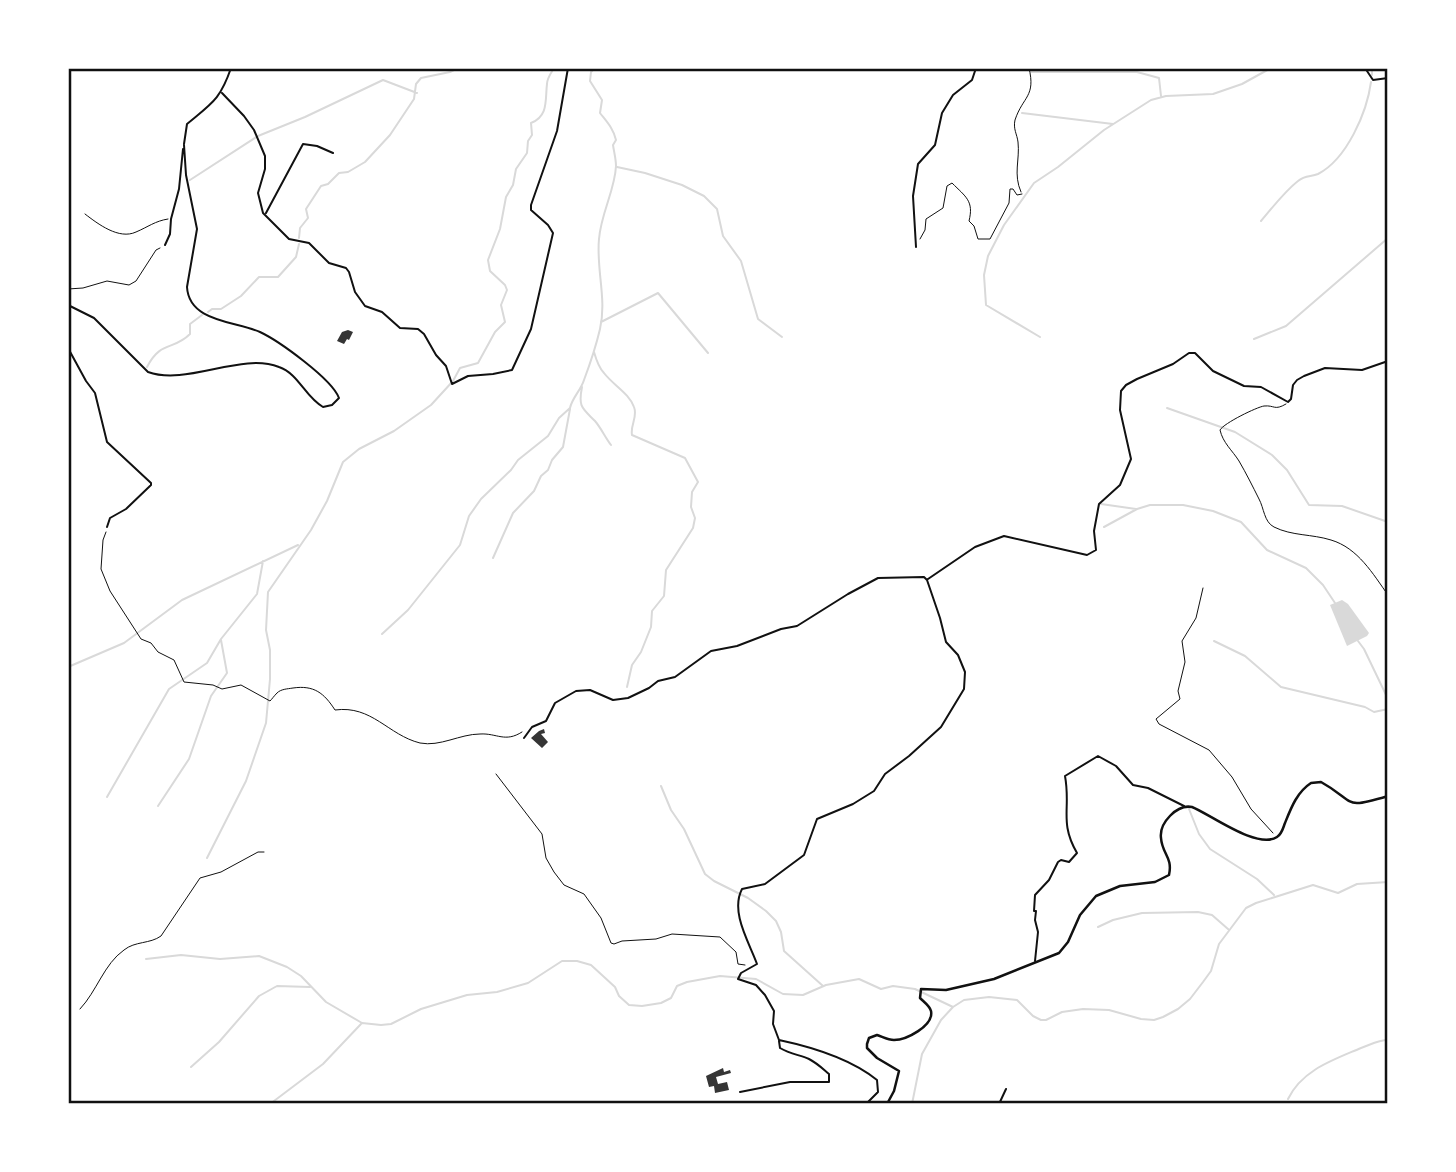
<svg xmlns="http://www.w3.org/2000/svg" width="1456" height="1172" font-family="'DejaVu Sans',sans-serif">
<rect width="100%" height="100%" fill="#fff"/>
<path fill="#d9d9d9" d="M1342,600L1348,604L1369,633L1367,636L1347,646L1330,605Z"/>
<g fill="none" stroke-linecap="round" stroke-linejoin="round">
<path stroke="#d9d9d9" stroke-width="2" d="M1031,72H1137L1159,78L1161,96
M1372,75V68
M1022,113L1113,124
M617,167L645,173L682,185L704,196L717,209L723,236L741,261L758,319L782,337
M190,180L258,136L305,117L383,80L417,93
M1261,221C1273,207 1284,192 1298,181C1305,175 1311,177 1318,174C1347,159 1367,112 1371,82
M299,238L300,228L308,218L306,209L321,186L328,184L339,173L348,172L365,162L390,135L414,99L416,84L421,78L450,72L458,68
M208,312L212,309H221L241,296L259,277H278L296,257L299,244
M601,322L658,293L708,353
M1040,337L986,305L984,275L988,256L1004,225L1034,183L1058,167L1104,130L1151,100L1166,96L1213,94L1242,84L1271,68
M1254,339L1286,326L1388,238
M594,352C596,359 599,368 604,373C613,385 629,393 634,407C638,417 630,425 632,435L685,458L698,482L692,492L691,507L695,518L693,528L666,570L664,596L652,611L651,627L641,652L632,665L627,687
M147,367C161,340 173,351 190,334V324L202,315
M582,387C578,407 582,408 595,421C601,428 605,437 611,445
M1167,408L1235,432L1272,455L1287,470L1309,505L1342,506L1388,522
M1101,504L1136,509
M1104,527L1137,509L1150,505H1183L1213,511L1241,522L1267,550L1306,568L1323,585L1335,603
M493,558L513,513L534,491L541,476L548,470L552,460L563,447L570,409
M382,634L408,610L460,545L469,516L481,499L511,470L518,460L548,436L559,418L570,408C572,398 581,390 584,380C590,364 596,346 600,329C607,299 596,269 599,239C601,213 615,190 616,166C616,159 614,152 613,145L616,140C613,128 607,122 600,113L602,100L590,81L591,72L595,68
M1214,641L1245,656L1281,687L1365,707L1374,712L1388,709
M1358,641L1364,649L1388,699
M68,667L124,643L182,600L298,545
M661,786L671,810L684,829L705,874L714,881L748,898L766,911L776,921L781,932L784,951L823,986
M107,797L169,689L207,663L221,639L257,594L263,561
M158,806L189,759L211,696L227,673L221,640
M1189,809L1199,834L1210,849L1257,879L1274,895
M207,858L246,781L266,723L270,679V650L266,630L268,592L311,530L327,501L343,462L359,449L394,431L431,405L453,381L460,368L478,363L495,332L505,322L501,305L507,290L505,285L490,271L488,260L500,229L506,197L513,185L516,169L527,153L528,141L532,135L531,123C549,116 545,99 547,84C547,78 551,73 554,68
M1098,927L1113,920L1142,913L1198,912L1212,915L1228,929
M146,959L181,955L220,959L259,956L287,967L301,976L326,1002L362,1023L381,1025L391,1024L421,1009L467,995L497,992L528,983L562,961H577L591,965L615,987L619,996L629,1005L642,1006L661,1003L671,998L677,986L687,982L720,976L756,979L783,994L803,995L826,985L859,979L881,989L893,986L915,989L953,1007
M191,1067L219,1042L259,996L277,986L310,987
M1288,1099C1302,1070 1333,1060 1361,1048C1370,1045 1378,1040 1388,1040
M270,1104L323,1064L361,1024
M912,1104L922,1054L941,1020L953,1007L964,1000L989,997L1017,1000L1033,1016L1041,1020H1046L1062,1012L1083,1009L1109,1010L1141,1019L1154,1020L1163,1017L1178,1009L1190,999L1203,982L1211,971L1219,944L1246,908L1256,903L1313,885L1338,893L1357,884L1388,882"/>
</g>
<path fill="#353535" d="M348,330L353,332L349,340L347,339L344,344L337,341L342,332Z
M544,729L545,733L541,734L548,742L542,748L531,738L539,731Z
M723,1068L724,1072L730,1070L731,1073L716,1077L718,1084L727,1082L729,1090L715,1093L714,1086L709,1087L706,1076Z"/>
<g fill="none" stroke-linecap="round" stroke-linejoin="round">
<path stroke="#111" stroke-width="1" d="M1021,192C1013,174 1020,160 1018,142C1017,134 1013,129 1015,120C1023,96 1036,97 1029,68
M85,214C98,224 119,240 136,232C148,227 155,221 168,219
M920,239L925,230L926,219L943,208L947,186L952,183C966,197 974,201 969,221L974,226L978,239H990L1009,203L1010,189H1013L1017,195L1022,194
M68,289L83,288L107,281L129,285L136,281L156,250L160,248
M1286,404C1274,411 1275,405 1264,406C1257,407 1224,423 1220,430C1223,443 1232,450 1239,461C1246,473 1253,487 1259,499C1264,508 1264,522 1274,527C1292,536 1312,534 1331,540C1358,548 1373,574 1388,595
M106,532L103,540L101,569L110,591L141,639L151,643L158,652L174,660L184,682L213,685L222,689L241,685L270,701C272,699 274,696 277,693C281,689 287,689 293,688C314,685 324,693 335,710C372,705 388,735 420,743C440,747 460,734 480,734C497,733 505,743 522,732
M1203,588L1196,618L1182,641L1185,662L1178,691L1180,699L1156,719L1159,724L1209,750L1232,777L1251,809L1273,833
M496,774L542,834L546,858L554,872L564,885L584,894L601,918L611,943L614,944L622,941L656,939L672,934L720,937L736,952L738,964L745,965
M80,1009C97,991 104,964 124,950C135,941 150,944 161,936L200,878L221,872L258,852H264"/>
<path stroke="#111" stroke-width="2" d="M1365,68L1373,80L1388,78
M222,93L244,116L254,130L265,156V169L258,193L263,213L289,239L309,243L329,263L346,268L349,272L355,292L365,306L382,312L400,328L418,329L424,334L436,355L446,366L452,384L468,376L493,374L512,370L531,329L553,233L548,225L531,210V205L557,131L568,68
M184,144L187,124C212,103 220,100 231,68
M266,213L303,144L317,146L333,153
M165,245L170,234L171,219L179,189L183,149
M916,247L913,196L918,164L935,145L942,113L953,95L972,80L976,68
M68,305L94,318L148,372C187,386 241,352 279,367C299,374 305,397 323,407L332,405L339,398C332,379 279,341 260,332C235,321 189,322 187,287L197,229L186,175L184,145
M68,348L86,381L95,393L107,442L151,483V485L126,509L110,518L107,527
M928,579L975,547L1004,536L1087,555L1096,550L1094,531L1099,504L1120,485L1131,459L1120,410L1121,391L1126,385L1137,379L1173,364L1189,353H1195L1213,371L1244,386L1261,387L1288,402L1291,399L1293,385L1297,380L1304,376L1325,368L1362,370L1388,361
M524,738L532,727L546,721L555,703L576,691L590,690L613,700L628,698L649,688L658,681L675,677L711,651L737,646L781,629L797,626L848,594L878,578L924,577L927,580L940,618L946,642L958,655L965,672L964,689L941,727L909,756L885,774L874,791L853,804L817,819L804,855L765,884L742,889C730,912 749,942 757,964L741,973L738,979L756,985L765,995L774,1011L773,1024L779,1040C812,1047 851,1059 877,1080L878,1092L866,1104
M1035,961L1038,932L1035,920L1036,911H1034L1035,895L1049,880L1058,862L1061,860L1069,862L1077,853C1059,822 1071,808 1065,776L1098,756L1116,766L1133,785L1148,788L1184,806
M740,1092L790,1082H829V1074C823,1069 817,1063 809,1059C800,1055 790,1054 780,1048L779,1041
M999,1104L1006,1089"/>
<path stroke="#111" stroke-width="2.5" d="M887,1104L894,1091L899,1071L877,1058L867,1048V1044L869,1038L877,1035C883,1037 888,1040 894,1040C906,1040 934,1026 931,1011C930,1006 924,1002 920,998L921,989L946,990L994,979L1059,953L1068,942L1080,915L1096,896L1120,886L1155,882L1169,875C1173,857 1162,854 1161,838C1159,823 1177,804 1192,807C1210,814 1257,850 1277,837C1282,834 1283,828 1285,823C1291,808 1297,792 1311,783L1321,782C1357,802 1342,810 1388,796"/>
</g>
<rect width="1456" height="1172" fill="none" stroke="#ffffff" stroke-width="140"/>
<rect x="70" y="70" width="1316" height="1032" fill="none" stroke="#111" stroke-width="2.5"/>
</svg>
